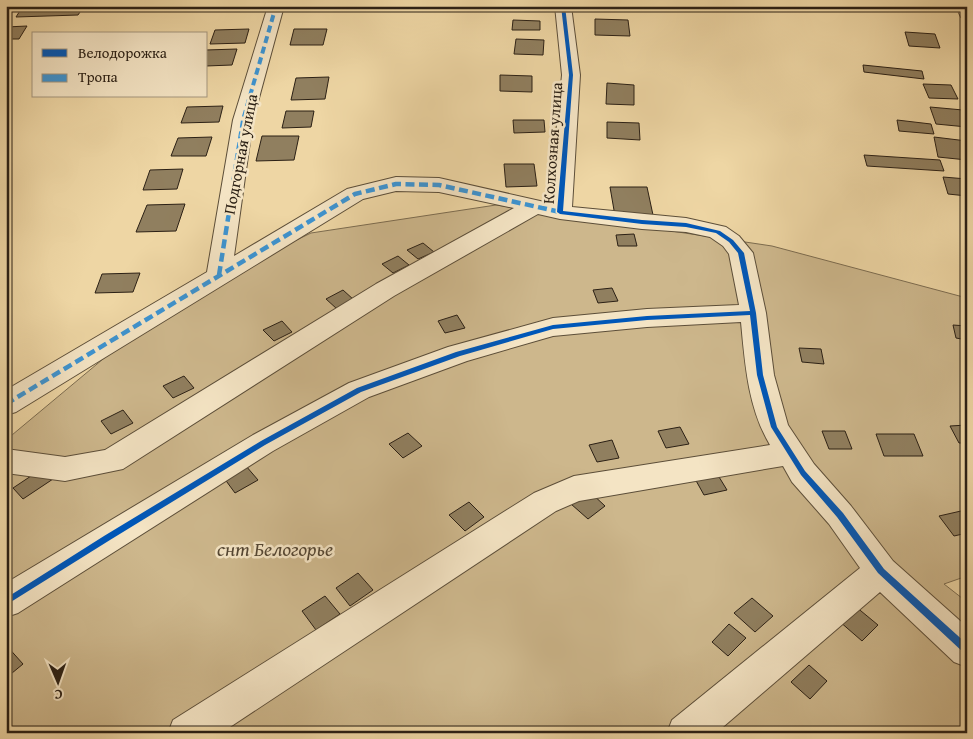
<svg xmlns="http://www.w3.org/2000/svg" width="973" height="739" font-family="'Gentium Book Plus',serif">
<rect width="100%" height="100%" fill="#eed6a4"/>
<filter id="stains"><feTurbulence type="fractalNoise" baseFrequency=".004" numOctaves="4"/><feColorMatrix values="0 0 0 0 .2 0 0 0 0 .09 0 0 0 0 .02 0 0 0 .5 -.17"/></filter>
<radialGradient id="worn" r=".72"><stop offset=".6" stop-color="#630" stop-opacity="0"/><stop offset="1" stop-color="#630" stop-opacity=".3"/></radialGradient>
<path fill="#cdb78c" stroke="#7c6c50" d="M496,205L772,246L967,298V576L944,584L967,602V733H6V440L175,299L311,233Z"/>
<path fill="#907f5f" stroke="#2b2015" d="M23,6H84L78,15L16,17Z
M595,19L628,20L630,36L595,35Z
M513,20L540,21V30H512Z
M27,26L19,39H6V27Z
M249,29L245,43L210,44L215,30Z
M294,29H327L323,45H290Z
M905,32L935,34L940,48L909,46Z
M516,39L544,40L543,55L514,54Z
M237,49L232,65L206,66V50Z
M863,65L922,71L924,79L864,72Z
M500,75L532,76V92L500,91Z
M329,77L325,99L291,100L296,78Z
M607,83L634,85V105L606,104Z
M923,84L951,85L958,99L929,98Z
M223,106L219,122L181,123L187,107Z
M930,107L963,110L967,120V127L936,124Z
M286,111H314L311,127L282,128Z
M513,120H544L545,132L514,133Z
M897,120L931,124L934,134L899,131Z
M607,122L639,123L640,140L607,138Z
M262,136H299L294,160L256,161Z
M212,137L206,156H171L178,138Z
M934,137L967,141V160L938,157Z
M864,155L940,160L944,171L867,166Z
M504,164H534L537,186L506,187Z
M183,169L177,189L143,190L150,170Z
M943,177L967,179V196L948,194Z
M610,187H647L653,215L615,216Z
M185,204L176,231L136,232L147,205Z
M634,234L637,246H618L616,235Z
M423,243L434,252L418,259L407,250Z
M398,256L409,265L393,273L382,264Z
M140,273L133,292L95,293L102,274Z
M612,288L618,301L598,303L593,290Z
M343,290L354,300L337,309L326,299Z
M457,315L465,328L445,333L438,321Z
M282,321L292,332L274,341L263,330Z
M953,325L967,326V340L956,338Z
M799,348L821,349L824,364L802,362Z
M184,376L194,388L173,398L163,386Z
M123,410L133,423L111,434L101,421Z
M967,425V443H959L950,426Z
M680,427L689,444L666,448L658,431Z
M822,431H845L852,449H829Z
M408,433L422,446L403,458L389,444Z
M876,434H914L923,456H884Z
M612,440L619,458L597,462L589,445Z
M246,466L258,480L235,493L224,478Z
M43,468L53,479L23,499L13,488Z
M716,472L727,490L704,495L694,477Z
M589,491L605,506L588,519L571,504Z
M469,502L484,517L465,531L449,515Z
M961,511L967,518V533L954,536L939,516Z
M358,573L373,590L350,606L336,588Z
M325,596L340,614L316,630L302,611Z
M752,598L773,616L755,632L734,613Z
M855,606L878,625L862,641L839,621Z
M729,624L746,638L728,656L712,642Z
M6,645L23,664L6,678Z
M809,665L827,681L810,699L791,682Z"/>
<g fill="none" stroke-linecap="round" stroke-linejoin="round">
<defs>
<path id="minor" d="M268,6H284L253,120L234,256L347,189L396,177L439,178L549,203L562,75L555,6H571L580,75L572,207L686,218L726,227L739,236L753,253L766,313L774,375L788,425L814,464L851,506L893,561L967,627V667L954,662L880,592L716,733H667L672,720L860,568L829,524L792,482L783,466L579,501L556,511L221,733H168L173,720L534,493L574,476L770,445C748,408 745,364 741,322L647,327L553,336L467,361L369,397L273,451L18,613L6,617V583L253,435L349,383L448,347L553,318L647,309L739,305L729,254L723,246L710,237L686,232L642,229L560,219L538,214L394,296L123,469L65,481L6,473V449L65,457L105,450L376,284L514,208L439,192L396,191L363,199L16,412L6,415V390L207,272L233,120Z
M956,6H967V18L961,17Z"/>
</defs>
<use href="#minor" stroke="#5c4e39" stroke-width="2"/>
<use href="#minor" fill="#f4e4c4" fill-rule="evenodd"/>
<path stroke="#3c94d3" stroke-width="4" stroke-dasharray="7 4" stroke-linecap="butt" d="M964,6L967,13
M233,182L243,120L276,6"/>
<path stroke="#3c94d3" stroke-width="4.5" stroke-dasharray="9 4.5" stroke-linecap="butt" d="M219,275L234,181
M6,404L355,194L396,184L439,185L560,212"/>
<defs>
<path id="cycleway" d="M561,6H565L573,75L563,211L642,220L686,223L720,231L733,240L744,253L756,313L763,375L777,427L805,471L843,513L884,569L967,644V654L964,653L878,573L837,517L801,475L771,427L757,375L750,315L647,320L553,329L460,356L361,392L265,445L110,540L6,605V598L104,536L261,441L357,388L456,352L553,325L647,316L750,311L738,253L729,242L716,233L686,227L642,224L560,214L557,212L569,75Z"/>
</defs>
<use href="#cycleway" stroke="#f4e4c4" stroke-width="3"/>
<use href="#cycleway" fill="#0057b8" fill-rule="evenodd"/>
</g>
<g text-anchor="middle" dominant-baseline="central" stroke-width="5" stroke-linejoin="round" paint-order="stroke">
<g font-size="16" fill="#2b2015" stroke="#f4e4c4">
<text transform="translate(552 143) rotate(-86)">Колхозная улица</text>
<text transform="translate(240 154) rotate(-79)">Подгорная улица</text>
</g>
<g font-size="20" font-style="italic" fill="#544633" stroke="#f4e4c4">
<text x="275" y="548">снт Белогорье</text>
</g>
</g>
<rect width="973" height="739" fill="none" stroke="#eed6a4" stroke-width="25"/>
<rect x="8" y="8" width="958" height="724" fill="none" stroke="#2b2015" stroke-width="2.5"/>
<rect x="12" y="12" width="948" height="714" fill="none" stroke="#2b2015"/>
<rect x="32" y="32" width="175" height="65" fill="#f4e4c4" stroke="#a4967e"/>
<rect x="42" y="49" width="25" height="8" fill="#0057b8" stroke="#a4967e"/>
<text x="78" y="58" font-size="15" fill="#2b2015">Велодорожка</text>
<rect x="42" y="74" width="25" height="8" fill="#3c94d3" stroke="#a4967e"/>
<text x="78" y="82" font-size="15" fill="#2b2015">Тропа</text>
<g transform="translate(58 682) rotate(178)" stroke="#f4e4c4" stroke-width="4" paint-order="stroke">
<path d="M0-4L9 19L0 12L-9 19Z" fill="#2b2015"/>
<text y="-8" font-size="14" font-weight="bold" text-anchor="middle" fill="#2b2015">С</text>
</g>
<rect width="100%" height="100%" filter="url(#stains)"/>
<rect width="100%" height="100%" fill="url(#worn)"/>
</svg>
